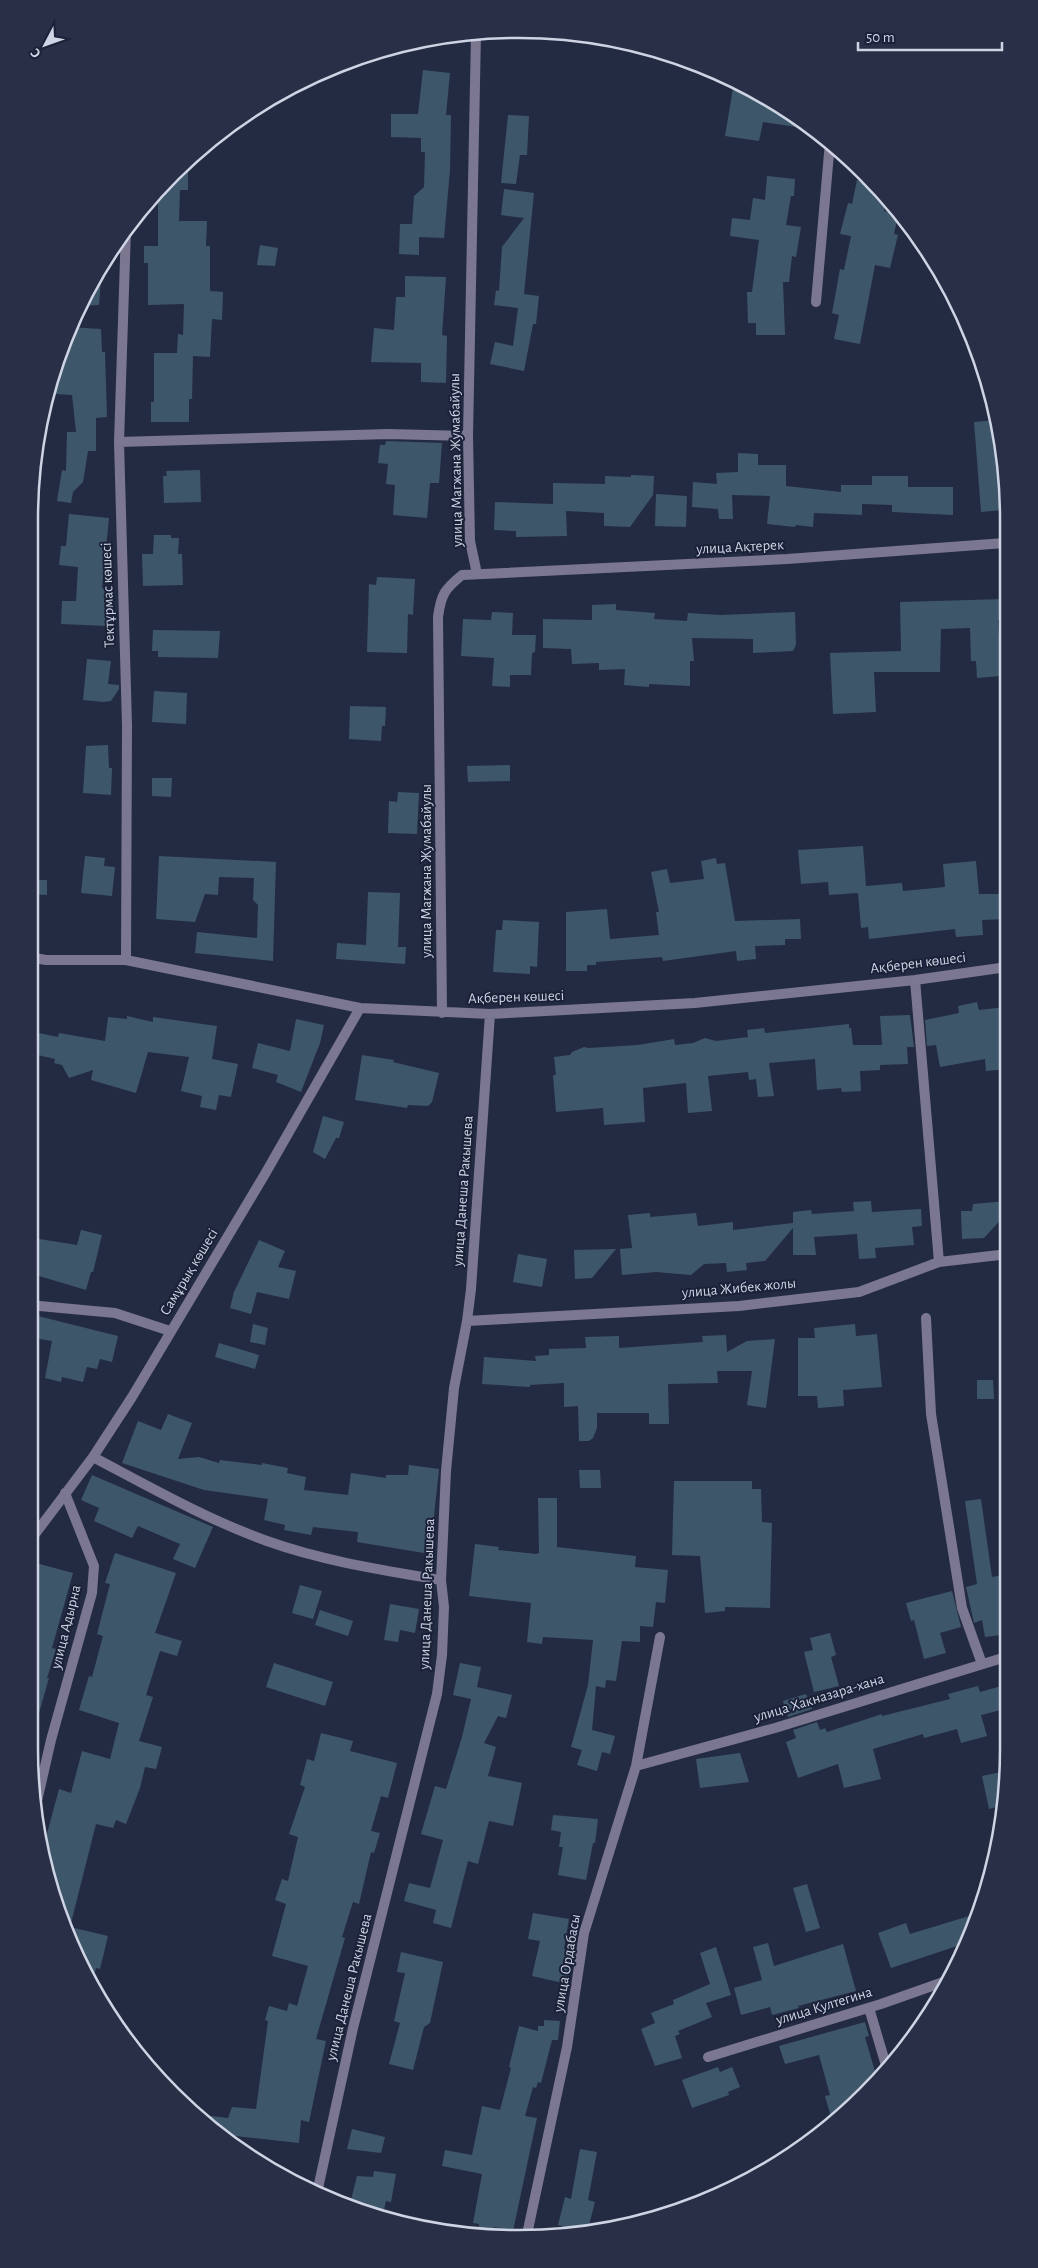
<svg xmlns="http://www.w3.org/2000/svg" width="1038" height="2268" font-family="'Alegreya Sans',sans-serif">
<rect width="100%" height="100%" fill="#232b42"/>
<path fill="#3e566a" d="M423,70L450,73L446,115H451L450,170L444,238L419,237V255L399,254L400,224H412L414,196L424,187L425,152H421V138L391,137V114H418Z
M734,82L816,129V130L763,122L759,141L725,136Z
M508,115L529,116L527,155H520L516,184L501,183Z
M188,160V190H180L179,221H207L206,246H210V291L223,292L222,320L212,319L210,357L193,356L192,399H189V422H151V402H154V353H177L178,334L183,335L184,304L148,305V263H144V246H158V190L172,173Z
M767,176L795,179L794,196H791L786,225L801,227L796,257L792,256L789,282H783L785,335H756V323H748L747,292H752L759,240L730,236L732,218L750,220L753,198L765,200Z
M857,180L870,182L886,198L884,211L898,215L894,234L898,235L890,268L875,265L860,344L834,339L839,315L832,313L840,269L844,270L851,236L840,234L848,203L852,204Z
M504,189L534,193L524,294L539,296L536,324H533L524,371L490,364L495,342L513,346L518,308L494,305L496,290L499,291L502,247L524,218L501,215Z
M260,245L278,248L275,266L257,265Z
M102,264L99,305L80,306L86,294Z
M405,276L446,277L442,335L447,336L446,383L421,382V363L371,362L374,328L394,330L396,297H405Z
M68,327L101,329L102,352H105L107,417L96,418V451H88L83,482L73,492L71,503L57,501L62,470L66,471L67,432H76L72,395L56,394V379H52Z
M996,420L1001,440L1004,500H1002L1003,510L981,512L974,422Z
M386,441L442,443L439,483H430L427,518L393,515L395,485L386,484L388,464L378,463L380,445H385Z
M738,453L758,454V465H786V486L841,492V485H872V476H908V487H953V515L892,512V505L862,504V515L814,513L813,527L796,525L795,527L767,524L770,496L732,495L733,519H719L718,509L692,507L693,482L717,484L716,473L738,472Z
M200,470L201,502L164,503L163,476H167L166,471Z
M631,475L654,476L653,495L630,527L604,526V513L566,511L567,536L516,537V531L494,530L495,502L553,504V483L605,484V476L631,477Z
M656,494L687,496L686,527L655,526Z
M69,514L109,518L102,588H109L107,626L61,624L62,601H76L78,567L59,565L61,546H66Z
M154,535H171V538H179L178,554H182L183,585L143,586L142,554H153Z
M377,577L415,579L413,615L408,614L407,653L367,652L369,584L376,585Z
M1005,599L1006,620H998L1001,676L977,678L976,661H971L970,628L941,629L940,672H874L876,712L833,714L830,653L901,651L900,602Z
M616,604V610L655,613L654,619L687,621L688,613L720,615L795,612L796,645L793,651L753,653V639L692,638L694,661H690V686L649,684V687L624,685L625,669L599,670V663L572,664L571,649L543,648V619L592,620V605Z
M492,612L513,613L512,635H536L535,652L532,653L531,675H510V687L492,686L494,658L461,656L463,619L491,620Z
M153,630L220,631L218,658L158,657V651H152Z
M87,659L111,661L108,684L119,685V689L111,701L103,702L83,700Z
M154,691L187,693L186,724L152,722Z
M350,706L386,707L385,726H382L381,741L349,739Z
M108,745L109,768H112L111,795L83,793L86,746Z
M510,765V781L468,782L467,766Z
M152,778H172L171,797L152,796Z
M398,792L419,793L417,834L388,833L389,801L397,802Z
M863,846L866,886L902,883L903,891L945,887L943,864L976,861L979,894H1006L1007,919L982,920L983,935L956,937L955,929L869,939L868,927L861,928L858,893L829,895L828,882L801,884L798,850Z
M85,856L105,858L104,866L115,867L112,896L81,893Z
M159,856L276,862L273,961L195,953L197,932L257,938L258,905L253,900L254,878L219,877L218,895L205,894L195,922L156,919Z
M716,858L717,864L725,863L735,921L800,919L801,939H785V945L755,946L756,959L737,961L736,951L663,961L662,957L596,962V965H587V971H566V912L607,909L610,939L659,935L656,912H659L651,872L667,869L670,883L704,879L701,861Z
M29,880H47V895L29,894Z
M368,892L400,893L398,947H406L405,964L336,959L337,943L366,945Z
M503,920L539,922L537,967L530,966V974L493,972L496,930H502Z
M977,1002L979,1010L1006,1007L1007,1069L986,1071L985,1059L940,1067L936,1045L927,1046L925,1020L959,1013L958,1006Z
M910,1015L914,1047H907L908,1064L880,1065V1070L860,1071L861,1091L842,1092L841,1088L817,1090L815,1059L769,1063L774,1096L758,1097L756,1079L749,1080L748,1072L708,1076L712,1111L688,1113L686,1083L643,1088L645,1122L604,1125L603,1108L556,1112L553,1075H556L554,1057L570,1055L572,1052L584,1047L588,1048L638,1045L674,1039L675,1045L693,1043L705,1038L716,1041L748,1037L747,1030L764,1028L765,1033L849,1024V1028H851L853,1045H882L880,1016Z
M127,1016L153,1022V1017L217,1026L212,1059L238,1064L231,1097L219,1095L216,1110L200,1107L202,1096L181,1091L189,1057L148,1052L136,1093L91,1080L93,1070L69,1078L62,1065L54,1063L55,1059L29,1053V1031L58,1037L59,1033L105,1041L108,1017L127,1019Z
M296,1019L324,1025L320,1043L301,1092L276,1082L278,1075L252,1068L258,1043L290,1051Z
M362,1055L394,1060L393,1062L439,1073L432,1102L428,1106L408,1105L407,1108L355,1100Z
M323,1116L344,1122L339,1138H336L325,1159L313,1152Z
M871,1201L872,1212L921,1209L922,1226L912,1227L914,1245L875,1248L876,1258L859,1259L857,1234L814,1237L816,1255H793V1228L765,1261L746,1263L747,1270L727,1272L726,1263L704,1264L691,1275L656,1272L622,1275L620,1249L632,1248L628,1215L650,1213V1217L696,1213L698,1226L733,1222V1230L793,1223V1212L811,1210L812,1214L854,1211L853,1202Z
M1007,1201V1213L984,1238L962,1239L961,1211H972L973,1204Z
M81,1230L102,1235L93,1272H91L86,1290L29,1273L33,1238L77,1245Z
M259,1240L285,1251L278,1267L296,1271L289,1299L257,1292L251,1314L230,1308L234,1292Z
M616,1249L592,1278L575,1279L574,1250Z
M518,1254L547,1259L542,1287L513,1282Z
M38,1316L118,1336L112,1362L100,1359L97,1369L87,1367L83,1382L62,1377L61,1382L45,1378L52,1341L34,1338Z
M253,1324L268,1328L265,1345L250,1342Z
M855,1324L856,1336L877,1334L882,1387L843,1390L844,1406L818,1408L817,1396H798V1338H815L814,1328Z
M726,1335L727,1352L747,1341L775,1339L766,1408L747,1405L752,1371H717L718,1383L668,1384L669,1424H649V1413H597V1428L593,1438L589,1441H579L578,1406L564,1407V1383L530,1385V1387L482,1384L484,1357L536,1361L535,1356L549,1355V1349L586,1348L585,1337L619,1336V1348L703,1342L702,1336Z
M219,1343L259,1355L255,1369L215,1357Z
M977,1380H993L994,1399H977Z
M168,1414L192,1423L178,1459L199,1457L219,1463L220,1460L262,1465V1463L288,1468L287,1473L306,1477L304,1490L348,1495L351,1473L386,1478V1475H408L409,1465L439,1469L430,1554L357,1542L358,1532L313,1527L311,1535L284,1530L285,1525L264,1520L268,1499L204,1490L122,1463L138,1421L161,1430Z
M579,1470H600L601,1488H580Z
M92,1475L213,1527L195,1568L173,1559L180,1544L138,1526L132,1538L94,1521L99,1508L81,1500Z
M674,1481H752V1489H761L762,1522L772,1523L770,1608L725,1607V1611L705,1613L700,1556L672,1555Z
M538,1498H557V1547L636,1556L635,1567L668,1570L665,1603L656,1602L653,1627L640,1626V1642L622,1641L616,1681L606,1680L605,1688L596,1686L592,1730L615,1736L610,1754L602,1752L597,1771L577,1765L582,1750L571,1747L588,1685L593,1640L543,1637L542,1644L527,1642L531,1603L469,1596L475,1544L499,1547L498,1550L536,1554L539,1553Z
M981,1499L992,1577L1009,1574V1634L985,1637L982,1620L974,1623L966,1587L977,1584L965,1501Z
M115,1553L176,1573L155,1633L182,1641L177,1656L160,1651L146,1695L153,1697L139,1741L162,1747L156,1769L145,1767L140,1788L126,1824L116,1820L113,1828L96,1824L70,1927L108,1936L100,1969L96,1968L91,1987L55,1907L41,1856L59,1789L71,1793L82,1751L110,1759L119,1723L79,1710L89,1676L92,1677L103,1636L97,1634L110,1584L105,1583Z
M36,1563L73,1573L52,1648L56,1649L47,1678H49L33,1734L29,1733V1588Z
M300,1585L322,1591L313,1619L292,1613Z
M952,1591L961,1627L940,1633L946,1653L924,1659L914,1620L911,1621L906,1603Z
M390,1604L419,1609L415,1633L400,1630L398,1642L384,1640Z
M320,1610L353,1621L348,1636L315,1625Z
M830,1633L836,1655L831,1657L839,1686L814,1692L804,1652L813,1650L810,1638Z
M274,1663L333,1682L325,1706L266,1687Z
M460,1663L481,1667L477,1687L512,1695L506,1718L498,1716L484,1743L496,1747L488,1776L522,1783L513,1826L489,1821L478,1864L468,1861L451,1928L433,1923L436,1910L404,1901L409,1883L430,1888L443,1840L421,1834L435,1786L446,1789L462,1737L471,1699L453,1695Z
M1009,1684V1708L981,1715L987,1736L961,1743L957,1729L924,1738L923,1734L873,1749L881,1779L844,1788L838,1764L798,1778L786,1742L796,1738L793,1730L817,1722L820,1730L825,1728L827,1732L882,1714V1716L950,1699L948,1694L978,1686L980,1692Z
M806,1694L812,1709L788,1717L783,1701Z
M321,1733L353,1741L350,1751L397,1763L388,1798L381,1796L371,1831L380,1833L374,1853L371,1852L359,1904L353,1902L342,1937L345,1938L316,2039L326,2041L309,2122L301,2120L299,2143L217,2134L195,2114L228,2118L232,2107L256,2109L268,2021L265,2020L269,2006L287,2011L289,2003L297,2006L308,1966L272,1956L286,1904L275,1900L282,1879L288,1881L298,1837L289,1834L305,1787L300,1785L307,1759L314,1761Z
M740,1753L749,1782L700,1788L696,1759Z
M1001,1772L1005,1789L1004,1805L989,1809L982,1776Z
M553,1815L598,1819L595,1843H593L586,1880L558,1875L563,1847H559L561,1832L551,1830Z
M807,1884L820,1928L806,1932L793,1888Z
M533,1913L569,1919L564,1949L574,1951L568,1978L564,1977L563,1983L532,1976L540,1941L528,1939Z
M979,1913L969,1942L891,1968L878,1933L906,1923L910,1934Z
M768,1943L774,1966L843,1944L856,1991L798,2006L799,2008L772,2015L770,2007L741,2015L734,1988L762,1980L753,1947Z
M716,1947L731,1995L706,2003L712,2017L678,2031L680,2034L675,2036L682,2058L655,2066L641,2029L655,2023L651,2013L674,2004L673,2000L710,1984L700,1953Z
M401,1952L443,1962L430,2023L424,2027L413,2070L389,2064L400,2023L394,2021L405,1973L397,1972Z
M544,2020L560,2021L558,2040H552L541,2083L538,2082L536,2088L533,2087L525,2116L537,2118L513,2231L494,2227L492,2237L478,2235L479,2224L473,2223L482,2174L442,2166L445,2150L472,2155L482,2106L500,2110L511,2068L509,2067L519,2026L538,2031V2026H544Z
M865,2022L869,2036L865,2037L878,2082L833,2124L825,2096L830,2095L819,2055L785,2064L779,2046Z
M718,2067L720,2072L732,2067L740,2087L728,2092L729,2095L692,2108L682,2080Z
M352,2129L385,2137L381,2153L347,2149Z
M580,2149L597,2152L588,2200L595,2202L587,2233H584L558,2225L565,2197L571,2199Z
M374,2171L396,2174L391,2202L386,2201L382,2219L349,2208L357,2176L373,2177Z"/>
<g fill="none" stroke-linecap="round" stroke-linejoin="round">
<path stroke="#7c7791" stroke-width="10" d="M476,33L468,436L470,541L477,574
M126,229L119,442L127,725L126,960
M816,302L830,142
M119,442L388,434L468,436
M29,957L46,960H126L360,1008L490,1014L695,1003L915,980L1007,967
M915,980L939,1262
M442,1013L438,617C441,594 445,589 462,575L787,559L1005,543
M29,1305L115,1313L170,1331
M926,1318L931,1414L962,1608L982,1664
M467,1321L739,1306L859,1292L939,1262L1008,1254
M93,1457C150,1487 206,1519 267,1541C323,1561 382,1570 441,1580
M29,1542L93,1457L132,1397L265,1174L360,1008
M636,1766L775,1728L1009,1656
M35,1810L51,1740L92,1593L94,1566L65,1493
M869,2008L888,2072
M708,2057L881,2004L949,1980
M317,2193L353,2028L437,1694L442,1655L444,1607L441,1580L446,1471L454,1388L467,1321L471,1289L490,1014
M526,2239L567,2047L584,1933L636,1766L660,1637"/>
</g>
<g text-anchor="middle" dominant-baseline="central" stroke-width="4" stroke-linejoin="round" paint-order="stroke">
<g font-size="15" fill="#ced4e3" stroke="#1a2138">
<text transform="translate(456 460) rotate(-91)">улица Магжана Жумабайулы</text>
<text transform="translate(740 547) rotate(-3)">улица Ақтерек</text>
<text transform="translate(108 595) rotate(-92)">Тектұрмас көшесі</text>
<text transform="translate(426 871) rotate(-90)">улица Магжана Жумабайулы</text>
<text transform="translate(918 963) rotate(-7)">Ақберен көшесі</text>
<text transform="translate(516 997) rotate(-2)">Ақберен көшесі</text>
<text transform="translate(463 1191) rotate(-86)">улица Данеша Ракышева</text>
<text transform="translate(189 1272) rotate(-59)">Самұрық көшесі</text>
<text transform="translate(739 1288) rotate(-5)">улица Жибек жолы</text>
<text transform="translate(427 1594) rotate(-88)">улица Данеша Ракышева</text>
<text transform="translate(66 1627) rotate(-76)">улица Адырна</text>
<text transform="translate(819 1698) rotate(-17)">улица Хакназара-хана</text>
<text transform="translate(567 1963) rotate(-80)">улица Ордабасы</text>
<text transform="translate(349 1987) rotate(-76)">улица Данеша Ракышева</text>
<text transform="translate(824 2006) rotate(-17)">улица Култегина</text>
</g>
</g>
<path d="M0 0H1038V2268H0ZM519 38H519A481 481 0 0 1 1000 519V1749A481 481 0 0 1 519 2230H519A481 481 0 0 1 38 1749V519A481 481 0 0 1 519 38Z" fill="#282f46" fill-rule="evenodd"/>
<path fill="none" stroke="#ced4e3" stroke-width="2.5" d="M519 38H519A481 481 0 0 1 1000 519V1749A481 481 0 0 1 519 2230H519A481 481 0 0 1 38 1749V519A481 481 0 0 1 519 38Z"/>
<g transform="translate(45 45) rotate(229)" stroke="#1a2138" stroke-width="4" paint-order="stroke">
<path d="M0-4L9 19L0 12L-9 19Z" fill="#ced4e3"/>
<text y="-8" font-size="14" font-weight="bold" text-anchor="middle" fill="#ced4e3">С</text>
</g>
<path d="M858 42v8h144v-8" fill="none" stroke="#ced4e3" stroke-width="2.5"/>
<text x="866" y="42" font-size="15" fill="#ced4e3" stroke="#1a2138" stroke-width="4" paint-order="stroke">50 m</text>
</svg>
